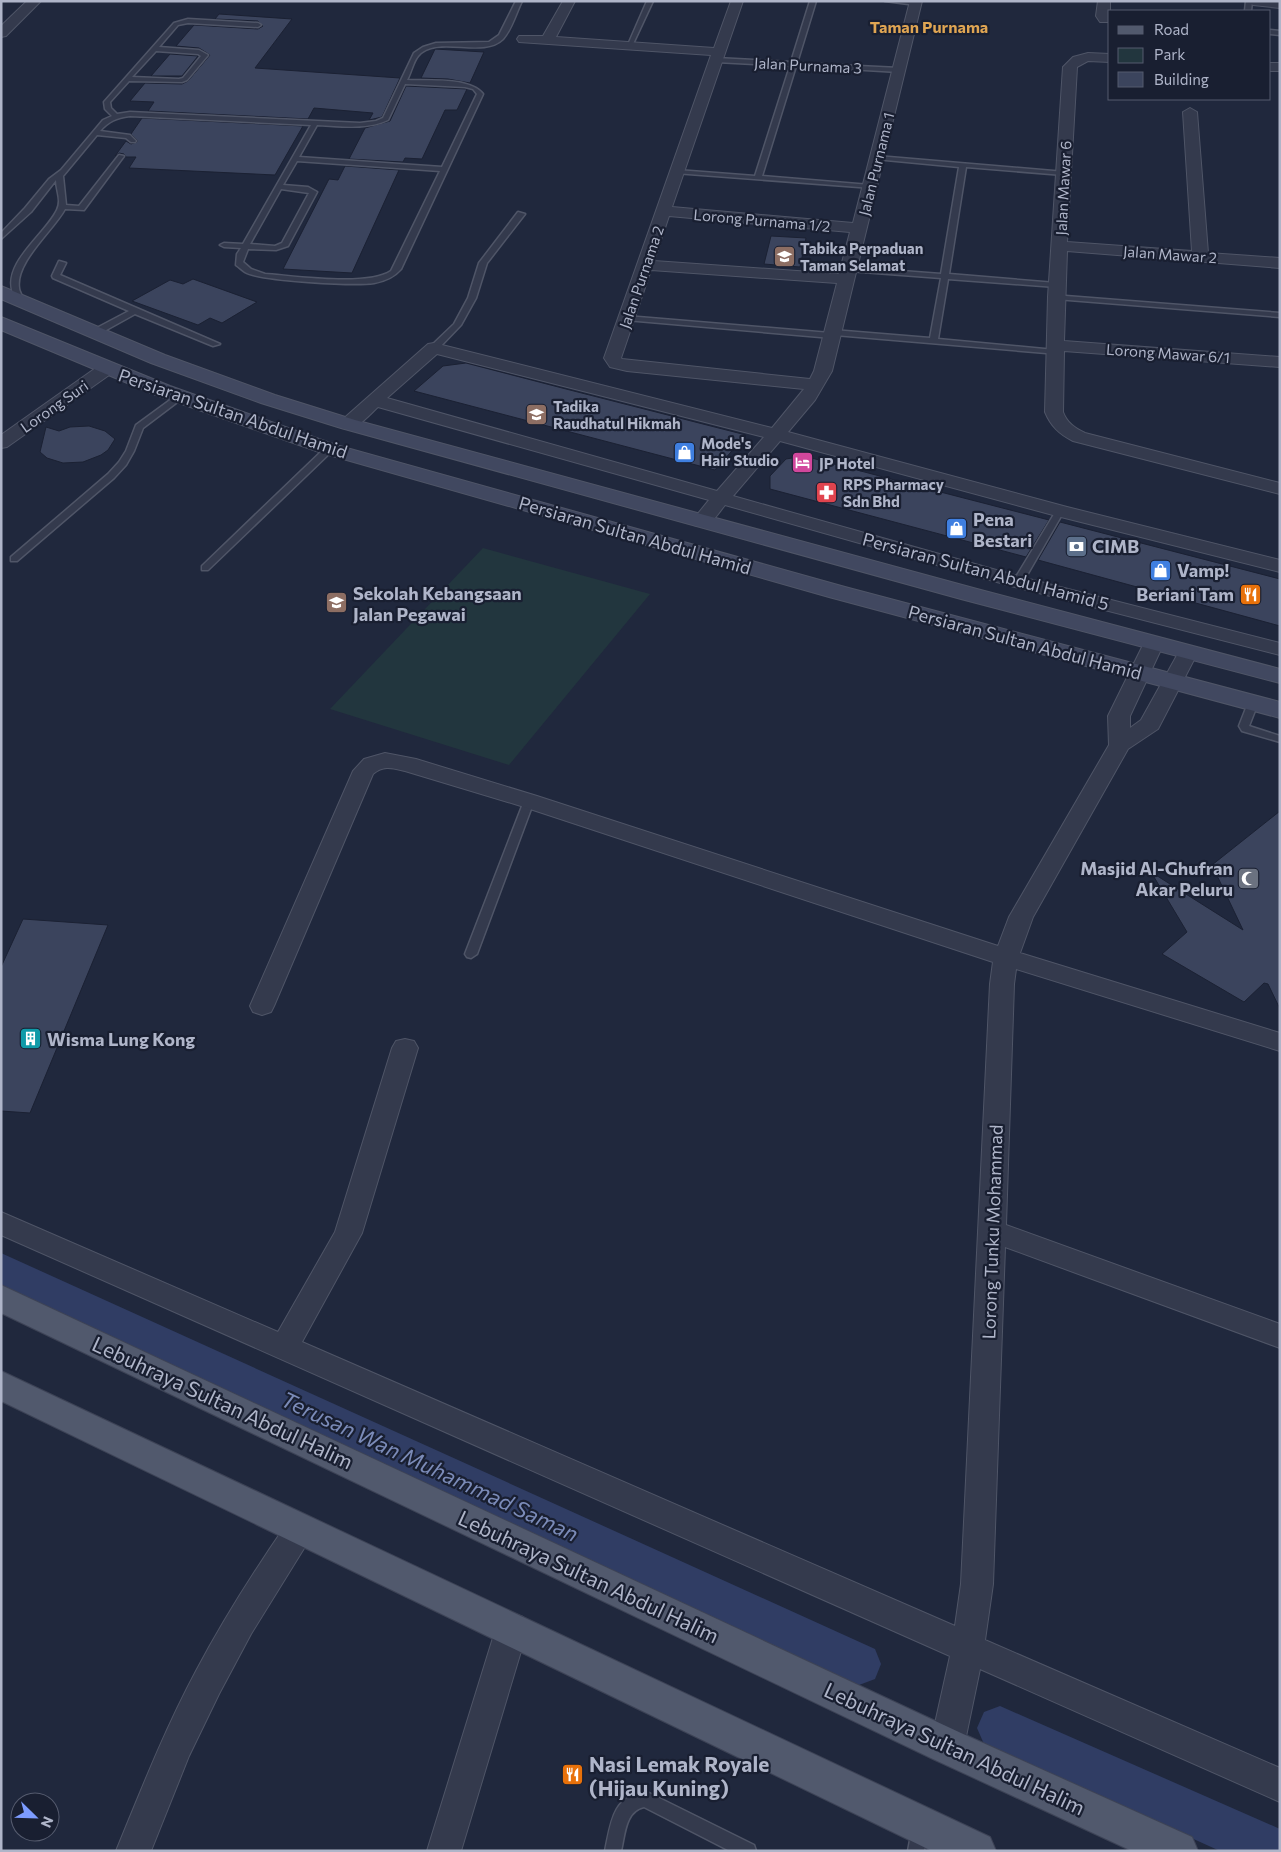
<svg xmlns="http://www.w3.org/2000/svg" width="1281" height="1852" font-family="Commissioner,sans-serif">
<rect width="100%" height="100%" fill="#20283d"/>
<path fill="#22363e" d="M483,548L650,594L509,765L330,709Z"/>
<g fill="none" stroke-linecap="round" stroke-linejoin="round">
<path fill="#303d64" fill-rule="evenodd" d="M1,1253L875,1649L881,1664L875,1679L859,1685L843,1679L1,1285Z
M1000,1706L1280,1829V1851H1220L984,1744L977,1728L984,1712Z"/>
</g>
<path fill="#3b445d" stroke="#1b2133" d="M219,14L292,19L255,68L400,78L382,117L369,120L373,113L314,108L308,119L148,111L154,102L130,101L145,83L182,84L188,81L210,55L199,48L176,46L194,25L258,29L263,26L258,21L215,19Z
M435,49L484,52L470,83L448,79L421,78Z
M170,54L198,56L182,76H151Z
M406,86L467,89L457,110H445L422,159L405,158L403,162L349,159L365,128L390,121Z
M142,118L303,126L275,175L129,168L136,157H126L124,154L119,153L115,156L126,141L131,144L137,142V140L131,134Z
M345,166L399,170L352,273L283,269L329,179L338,180Z
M771,236L806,238L800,267L764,264Z
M193,279L257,302L222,323L210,318L198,325L132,301L170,280L183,284Z
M466,363L566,389L746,435L715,470L414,391L443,366Z
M89,426L105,431L115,439L108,450L101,455L83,462L63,463L47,458L40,452L46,427L59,431L70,427Z
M804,456L925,488L1049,520L1026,557L770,489V476L786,459Z
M1060,522L1280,579V626L1038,560Z
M1280,811V1009L1268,984L1264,983L1244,1002L1162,954L1187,932L1151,872L1243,930L1212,865Z
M23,919L108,925L30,1113L1,1111V967Z"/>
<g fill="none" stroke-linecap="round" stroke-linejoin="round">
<defs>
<path id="lane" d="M516,1H522C516,13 512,29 503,39C483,59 436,34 418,56C413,62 411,73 407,80C428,81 470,77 483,94L401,269C394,277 385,281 374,283C356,286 259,281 245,272C242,270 239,267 236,265L237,254L241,248L224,247L220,245L224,243L243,244L311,125L130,116C116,118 109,121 100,131L130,135L136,141L135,142H131L126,138L97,135L63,176L66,205L79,206L119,155L124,156L84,210L65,209C53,231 15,262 19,288C19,291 22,295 23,299L19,301C15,299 15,297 13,293C2,263 45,235 57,210C62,200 56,190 56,180L31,212L1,239V233L25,208L49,179L61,170L103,120L112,116L105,109L104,102L174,23L188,19L258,23L261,25L258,27L188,23L178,25L159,47L199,50L208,55L187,80L182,82L129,81L110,102L111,108L117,114L130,112L360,123L376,121L383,118L414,53L423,47L436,43L489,42L499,35ZM156,51L198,54L201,56L183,78L179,79L132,77ZM405,84L465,87L473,89L477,94L442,167L299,157L317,125C341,126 366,130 388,120ZM297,161L440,171L391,271C368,287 294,276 265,274L251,269L243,262L248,249L276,250L288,246L317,192L308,187L283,185ZM281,189L309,193L282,243L275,246L250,244Z
M647,1H653L632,46L627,47Z
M810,1H816L797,63L899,68L902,70L899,72L796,66L762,176L870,185L874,187L872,188L675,173V171L677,170L755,176L790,66L716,62L713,60L716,58L791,62Z
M885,1H916L919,3L916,5Z
M1246,1H1252L1251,11H1245Z
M1270,30L1280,31V35L1270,34Z
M877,156L1065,172V174L1063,175L966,167L949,274L1056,283L1060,285L1056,287L948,279L938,339L1055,350H1058V354L835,335V338H832L626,320L622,318L626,316L830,333V330H833L930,338L941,278L849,271L845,269L849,267L941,274L959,167L875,159L874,158Z
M518,212L525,214L487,263L476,298L461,325L437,350H431V346L454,324L468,298L479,263Z
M59,261L66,263L60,275L220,344L213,346L135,314L99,334H93V330L129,311L53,278L52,276Z
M1053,295L1280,313V317L1056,299H1053Z
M177,395H183L184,397L143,428L134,451L126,465L114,478L17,561H11V557L108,474L119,462L126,451L136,425Z
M329,446L333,449L332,451L208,570H202V566L326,447Z
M1060,508L1064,511L1023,582L1021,584H1015L1013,582L1056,511Z
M1253,700L1258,703L1249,726L1280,736V742L1242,731L1239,726L1248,703Z
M529,798L534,801L477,954L471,958L467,957L465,954L524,801Z
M645,1791L754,1845L756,1851H730L644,1807C625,1811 625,1835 621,1851H605C611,1823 612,1797 645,1791Z
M919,1822L925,1824L927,1830L924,1851H908L913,1824Z"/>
<path id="street" d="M27,1H41L6,36L1,37V26Z
M563,1H575L556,37L714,48L731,1H743L672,207L853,223L910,1H922L832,371L815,400L788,432L1067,507L1280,560V572L1053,515L780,441L733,496L1025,578L1280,643V655L1011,586L725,505C716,516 710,529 694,525L692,521L709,500L378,407C368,416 357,431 342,428L339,424L342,420L428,344L434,343L772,428L804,389L627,371L610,367L604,358L711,55L519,42L517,39L519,36H543ZM669,216L850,232L839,274L654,261ZM651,270L837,283L814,371L810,379L622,359L621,358ZM437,354L764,437L717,491L387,398Z
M1098,1H1110V22H1100L1096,16Z
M1247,1H1280V8L1253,5Z
M1088,53L1110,54V62L1088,61L1077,67L1067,242L1192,251L1183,112L1190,108L1197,112L1208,253L1280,258V268L1067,251L1064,341L1280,357V367L1064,351L1063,412C1067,423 1075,428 1085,433L1280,483V494L1073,441C1059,434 1051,426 1045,412L1048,297L1063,67L1073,57Z
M1270,63H1280V71H1270Z
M106,364L112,365L115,369L112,373L7,447L1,448V435L100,365Z
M1154,637L1161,639L1164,643L1130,716V728L1141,720L1181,648L1188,646L1195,648L1198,652L1158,729L1128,749L1033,917L1020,953L1280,1033V1051L1016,969L1014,984L1006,1225L1280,1324V1348L1005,1247L993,1584L985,1640L1280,1768V1802L980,1669L964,1746L959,1758L947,1762L935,1758L930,1746L950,1656L1,1235V1212L278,1332L335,1232L392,1048L396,1041L405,1039L414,1041L418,1048L362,1233L302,1342L955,1626L961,1584L990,984L993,962L521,806L405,771C392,768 384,765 373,774L274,1006L271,1012L262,1015L253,1012L250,1006L353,771L364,759L385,753L416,759L537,796L998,946L1009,917L1109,745L1108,716L1144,643L1147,639Z
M301,1515L312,1519L316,1529L251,1634L219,1694L189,1756L151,1851H116C141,1790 165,1729 196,1671C224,1618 256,1568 290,1519Z
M512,1613L523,1617L528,1628L461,1851H427L496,1628L501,1617Z"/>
<path id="secondary" d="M1,286L165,355L275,395L355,420L977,589L1280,669V683L961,599L341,428L261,403L151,363L1,299Z
M1,317L170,386L336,445L845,587L1280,702V718L829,597L322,453L156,395L1,330Z"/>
<path id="primary" d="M1,1285L961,1733L1192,1837L1198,1851H1132L933,1759L1,1313Z
M1,1371L990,1837L996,1851H932L1,1401Z"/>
</defs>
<use href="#lane" stroke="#4f5567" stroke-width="3"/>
<use href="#street" stroke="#4f5567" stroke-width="2"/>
<use href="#secondary" stroke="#4f5567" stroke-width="2"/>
<use href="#primary" stroke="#3d4356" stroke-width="2"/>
<use href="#lane" fill="#343a4d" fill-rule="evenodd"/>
<use href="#street" fill="#343a4d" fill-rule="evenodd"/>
<use href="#secondary" fill="#414860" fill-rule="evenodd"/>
<use href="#primary" fill="#51596d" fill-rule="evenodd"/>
</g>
<defs>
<symbol id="school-square" viewBox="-11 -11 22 22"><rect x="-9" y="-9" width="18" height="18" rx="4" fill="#8d6e63" stroke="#191f31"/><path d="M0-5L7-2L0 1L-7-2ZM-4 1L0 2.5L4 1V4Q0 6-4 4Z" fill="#fff"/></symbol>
<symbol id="shop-square" viewBox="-11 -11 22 22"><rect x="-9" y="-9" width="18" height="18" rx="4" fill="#3f7fe0" stroke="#191f31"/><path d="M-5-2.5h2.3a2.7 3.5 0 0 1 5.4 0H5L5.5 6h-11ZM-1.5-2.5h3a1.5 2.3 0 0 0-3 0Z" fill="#fff"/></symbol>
<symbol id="hotel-square" viewBox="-11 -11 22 22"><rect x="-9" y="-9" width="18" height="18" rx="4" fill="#d1479c" stroke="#191f31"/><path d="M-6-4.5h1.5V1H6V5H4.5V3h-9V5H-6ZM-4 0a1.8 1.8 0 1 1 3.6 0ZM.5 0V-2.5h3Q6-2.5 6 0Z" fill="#fff"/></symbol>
<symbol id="pharmacy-square" viewBox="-11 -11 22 22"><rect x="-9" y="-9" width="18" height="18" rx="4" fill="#e0444e" stroke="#191f31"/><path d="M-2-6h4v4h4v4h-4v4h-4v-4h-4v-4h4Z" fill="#fff"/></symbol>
<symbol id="bank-square" viewBox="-11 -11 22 22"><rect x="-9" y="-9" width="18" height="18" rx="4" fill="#5c6f8a" stroke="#191f31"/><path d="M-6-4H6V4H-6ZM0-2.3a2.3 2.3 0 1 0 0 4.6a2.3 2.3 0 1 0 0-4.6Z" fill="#fff"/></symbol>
<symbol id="restaurant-square" viewBox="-11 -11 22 22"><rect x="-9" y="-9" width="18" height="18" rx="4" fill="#e8710a" stroke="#191f31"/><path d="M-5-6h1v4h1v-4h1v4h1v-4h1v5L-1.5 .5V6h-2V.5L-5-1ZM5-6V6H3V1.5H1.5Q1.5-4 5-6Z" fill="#fff"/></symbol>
<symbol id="mosque-square" viewBox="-11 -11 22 22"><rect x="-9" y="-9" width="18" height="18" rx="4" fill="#6b7280" stroke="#191f31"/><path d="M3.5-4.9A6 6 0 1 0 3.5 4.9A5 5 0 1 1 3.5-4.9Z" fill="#fff"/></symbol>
<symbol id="building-square" viewBox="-11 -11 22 22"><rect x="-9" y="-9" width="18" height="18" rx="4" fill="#0f9aa8" stroke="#191f31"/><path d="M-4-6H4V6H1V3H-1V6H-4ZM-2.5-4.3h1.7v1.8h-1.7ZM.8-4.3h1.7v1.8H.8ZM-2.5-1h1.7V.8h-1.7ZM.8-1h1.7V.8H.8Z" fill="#fff"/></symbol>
</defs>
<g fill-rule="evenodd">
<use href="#school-square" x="772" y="244" width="25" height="25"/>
<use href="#school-square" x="524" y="402" width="25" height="25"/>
<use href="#shop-square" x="672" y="440" width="25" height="25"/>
<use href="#hotel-square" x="790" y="450" width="25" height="25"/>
<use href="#pharmacy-square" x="814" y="480" width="25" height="25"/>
<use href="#shop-square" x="944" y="516" width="25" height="25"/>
<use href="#bank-square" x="1064" y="534" width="25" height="25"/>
<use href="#shop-square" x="1148" y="558" width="25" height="25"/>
<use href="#restaurant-square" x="1238" y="582" width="25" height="25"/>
<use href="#school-square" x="324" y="590" width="25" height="25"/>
<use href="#mosque-square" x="1236" y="866" width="25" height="25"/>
<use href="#building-square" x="18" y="1026" width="25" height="25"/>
<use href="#restaurant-square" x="560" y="1762" width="25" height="25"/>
</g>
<g text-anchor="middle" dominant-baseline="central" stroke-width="4.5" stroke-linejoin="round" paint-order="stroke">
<g font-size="15" fill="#afb5c9" stroke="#191f31">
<text transform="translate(808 65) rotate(3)">Jalan Purnama 3</text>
<text transform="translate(876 164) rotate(-76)">Jalan Purnama 1</text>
<text transform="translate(1063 188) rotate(-87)">Jalan Mawar 6</text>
<text transform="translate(762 220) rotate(5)">Lorong Purnama 1/2</text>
<text transform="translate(1170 254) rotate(4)">Jalan Mawar 2</text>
<text transform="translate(641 277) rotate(-71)">Jalan Purnama 2</text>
<text transform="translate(1168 353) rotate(4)">Lorong Mawar 6/1</text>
<text transform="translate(54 406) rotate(-35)">Lorong Suri</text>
</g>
<g font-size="15" font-weight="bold" fill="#afb5c9" stroke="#191f31" text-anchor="start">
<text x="800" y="248">Tabika Perpaduan<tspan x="800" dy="17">Taman Selamat</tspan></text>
<text x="553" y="406">Tadika<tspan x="553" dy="17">Raudhatul Hikmah</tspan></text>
<text x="701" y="443">Mode's<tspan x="701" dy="17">Hair Studio</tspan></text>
<text x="819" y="463">JP Hotel</text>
<text x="843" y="484">RPS Pharmacy<tspan x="843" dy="17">Sdn Bhd</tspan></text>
</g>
<g font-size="16" font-weight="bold" fill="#dfa553" stroke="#191f31">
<text x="929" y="26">Taman Purnama</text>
</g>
<g font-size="18" fill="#afb5c9" stroke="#191f31">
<text transform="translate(233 413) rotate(19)">Persiaran Sultan Abdul Hamid</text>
<text transform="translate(635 535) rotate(16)">Persiaran Sultan Abdul Hamid</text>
<text transform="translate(986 571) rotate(15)">Persiaran Sultan Abdul Hamid 5</text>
<text transform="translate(1025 642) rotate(15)">Persiaran Sultan Abdul Hamid</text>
<text transform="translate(992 1232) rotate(-88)">Lorong Tunku Mohammad</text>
</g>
<g font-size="18" font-weight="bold" fill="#afb5c9" stroke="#191f31" text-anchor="start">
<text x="973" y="519">Pena<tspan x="973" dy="21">Bestari</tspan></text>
<text x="1092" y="546">CIMB</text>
<text x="1177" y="570">Vamp!</text>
<text x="353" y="593">Sekolah Kebangsaan<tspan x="353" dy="21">Jalan Pegawai</tspan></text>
<text x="1234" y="594" text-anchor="end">Beriani Tam</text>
<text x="1233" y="868" text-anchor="end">Masjid Al-Ghufran<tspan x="1233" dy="21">Akar Peluru</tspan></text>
<text x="47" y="1039">Wisma Lung Kong</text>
</g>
<g font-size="21" fill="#afb5c9" stroke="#191f31">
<text transform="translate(223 1402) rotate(25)">Lebuhraya Sultan Abdul Halim</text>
<text transform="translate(589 1576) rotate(25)">Lebuhraya Sultan Abdul Halim</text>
<text transform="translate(955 1748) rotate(25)">Lebuhraya Sultan Abdul Halim</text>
</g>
<g font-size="21" font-weight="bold" fill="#afb5c9" stroke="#191f31" text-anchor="start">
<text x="589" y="1763">Nasi Lemak Royale<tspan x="589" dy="24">(Hijau Kuning)</tspan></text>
</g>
<g font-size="22" font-style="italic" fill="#7b8bb8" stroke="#191f31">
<text transform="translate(430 1466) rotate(25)">Terusan Wan Muhammad Saman</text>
</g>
</g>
<rect width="1281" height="1852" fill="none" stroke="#afb5c9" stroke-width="5"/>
<rect x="1108" y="10" width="162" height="90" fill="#191f31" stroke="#555b6e"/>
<rect x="1118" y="26" width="25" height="8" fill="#51596d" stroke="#555b6e"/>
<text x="1154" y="35" font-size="15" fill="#afb5c9">Road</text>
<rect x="1118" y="48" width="25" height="15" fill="#22363e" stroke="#555b6e"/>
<text x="1154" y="60" font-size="15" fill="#afb5c9">Park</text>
<rect x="1118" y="72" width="25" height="15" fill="#3b445d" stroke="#555b6e"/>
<text x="1154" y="85" font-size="15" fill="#afb5c9">Building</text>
<g transform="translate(35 1817) rotate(113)"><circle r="24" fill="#191f31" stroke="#555b6e"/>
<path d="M0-4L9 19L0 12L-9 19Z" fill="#7d9cff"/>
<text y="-8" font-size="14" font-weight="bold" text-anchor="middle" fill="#afb5c9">N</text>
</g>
</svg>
